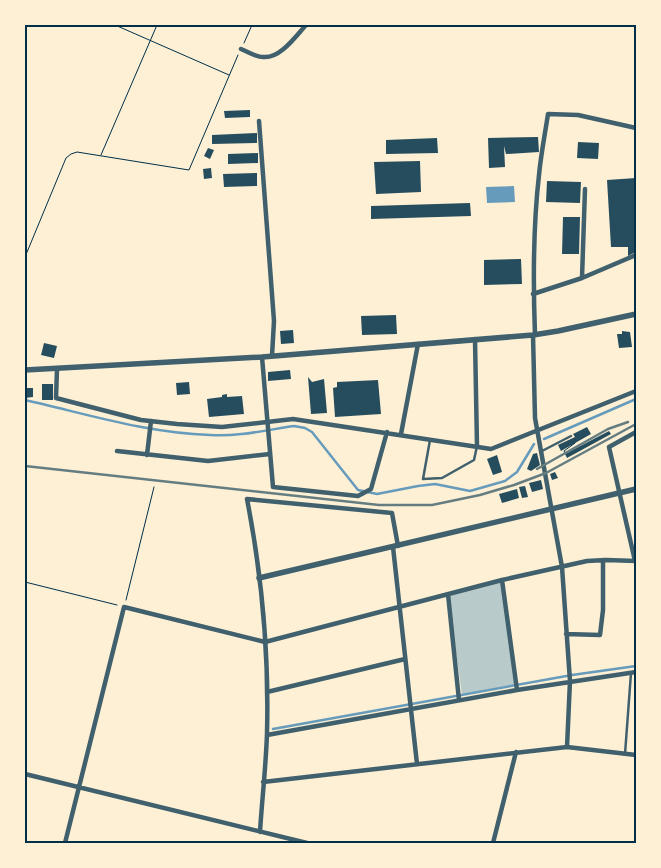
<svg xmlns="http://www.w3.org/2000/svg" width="661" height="868" font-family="Arial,sans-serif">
<rect width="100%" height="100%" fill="#fdf0d5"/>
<path fill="#b9caca" d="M501,580L516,684L462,695L448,594Z"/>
<path fill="#669bbc" d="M514,186L515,202L487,203L486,187Z"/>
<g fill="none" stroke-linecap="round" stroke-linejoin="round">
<path stroke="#669bbc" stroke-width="2.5" d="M25,400C87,414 146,433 210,435C238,437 266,430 294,426L305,428L312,432L358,490L377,494L418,486L435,484L470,491L505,481L517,472L534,444
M544,439L636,399
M273,729L572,675L636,666"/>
</g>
<path fill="#264d5e" d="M250,110V117L225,118L224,111Z
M257,133V143L212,144V135Z
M538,137L539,152L506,154L504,146L505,167L489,168L488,138Z
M437,138L438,153L386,154V140Z
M578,142L599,143L598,159L577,158Z
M208,148L214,150L210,159L204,156Z
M258,153V163L228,164V154Z
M420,161L421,192L376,194L374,162Z
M211,168L212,178L204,179L203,169Z
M257,173V186L224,187L223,174Z
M636,178V252L628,256V247H611L607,180Z
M547,181L581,182L580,203L546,202Z
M470,203L471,216L371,219V206Z
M563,217H580L579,254H562Z
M521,259L522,284L484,285V260Z
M396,315L397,334L362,335L361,316Z
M293,330L294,343L281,344L280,331Z
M622,331L630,332L632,347L619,348L617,334H622Z
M44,343L57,346L54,358L41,355Z
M290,370L291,379L268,381V372Z
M308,377L312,382L324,379L327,413L311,414Z
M378,380L381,414L335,417L333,388L337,387V382Z
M189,382L190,394L177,395L176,383Z
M42,384H53V400H42Z
M25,388H33V397L25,398Z
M227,394V397L242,396L244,414L209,417L207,399L222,397V395Z
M587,427L591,434L561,451L558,445L575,437L573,434Z
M609,431L611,434L567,458L565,454Z
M537,453L540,465L531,471L527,469L533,454Z
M497,455L502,472L493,475L487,459Z
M555,472L558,478L552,480L550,474Z
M541,480L543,489L532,492L529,483Z
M525,486L528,497L522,498L519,487Z
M517,489L519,498L502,503L499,494Z"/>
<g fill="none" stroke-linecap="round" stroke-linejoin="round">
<path stroke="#003049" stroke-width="1" d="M115,25L229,75
M244,43L252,25
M101,155L157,25
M25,257L66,158L71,154L77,152L189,170L238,55
M566,454L564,451L575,443
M25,582L117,605
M126,600L154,487"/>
<path stroke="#3f606c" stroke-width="2.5" d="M430,440L423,479L442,478L474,460L477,446
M542,451L571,436
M625,754L631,673"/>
<path stroke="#3f606c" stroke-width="4.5" d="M241,49C248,52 256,57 263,57C280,59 296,36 306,25
M259,121L274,321L272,356
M582,278L585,189
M533,294L582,278L636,255
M533,335L535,418L562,567L570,681L567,747
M535,335C533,282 533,227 539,175C541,154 545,134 548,114L578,115L636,128
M475,339L477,446
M262,357L273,487L358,496L371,489L387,432
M57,369L56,398L141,420L177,424L222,427L293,419L491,449L636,391
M401,434L418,344
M117,451L208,461L270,454
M147,455L151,421
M393,547L417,764
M635,561L609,447L636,432
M502,580L517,690
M448,594L459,700
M566,634L600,635L603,610V560
M267,692L405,659
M267,735L517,690L636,672
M25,774L307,843
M263,782L567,747L636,755
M260,832C262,799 266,766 267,733C269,655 262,576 247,499L392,513L398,546
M65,843L124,607L265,642L502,580L587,561L606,560L636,561
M493,843L516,752"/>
<path stroke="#3f606c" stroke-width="5.5" d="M25,370L262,357L533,335L558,331L636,314
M259,578L636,489"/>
<path stroke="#657d81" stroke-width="2.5" d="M25,466L379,505H432L480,495L514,485L546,473L636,424
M537,469L608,429L628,422"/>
</g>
<rect width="661" height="868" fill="none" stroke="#fdf0d5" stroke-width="52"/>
<rect x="26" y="26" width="609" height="816" fill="none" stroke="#003049" stroke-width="2"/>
</svg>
